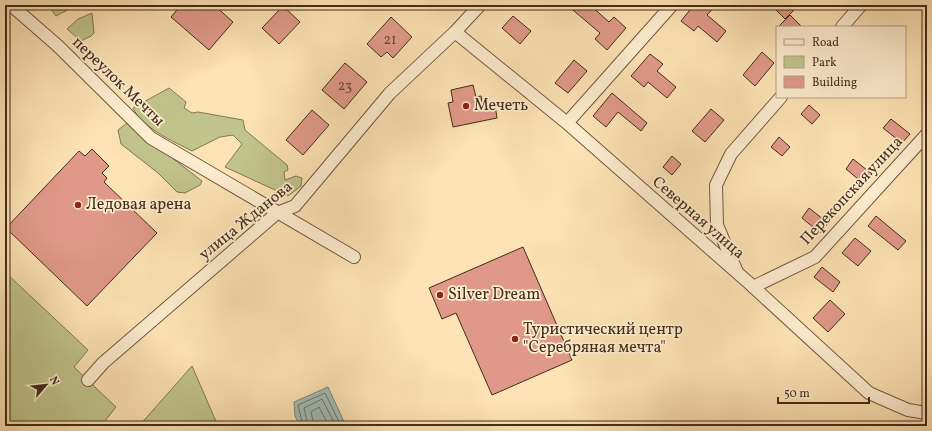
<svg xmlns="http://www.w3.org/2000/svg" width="932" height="431" font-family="Vollkorn,serif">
<rect width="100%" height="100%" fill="#fce2b4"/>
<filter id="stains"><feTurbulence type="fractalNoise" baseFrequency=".005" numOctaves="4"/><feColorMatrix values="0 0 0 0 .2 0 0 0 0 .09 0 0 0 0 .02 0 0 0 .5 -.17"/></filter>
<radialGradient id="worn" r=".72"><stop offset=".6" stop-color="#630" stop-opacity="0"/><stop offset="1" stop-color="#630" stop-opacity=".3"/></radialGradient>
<path fill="#c1c38c" stroke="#827852" d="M48,5H83L81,8L73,7L56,16Z
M92,13L94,33L91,36L81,41L67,29L78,19Z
M169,88L186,102L184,108L192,113L198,112L243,120L245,130L287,165L288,170L284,172L285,180L296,176L302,178L301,186L288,196L225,167L242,144L233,135L220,137L192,151C173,141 142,128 133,108Z
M127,123L202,181L200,185L185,193L177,192L158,173L121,144L118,130Z
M5,272L88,350L74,367L116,407L101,426H5Z
M192,366L218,426H139Z"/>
<path fill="#a1bcb5" stroke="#7b8377" d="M328,387L346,426H300L295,416L294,402Z"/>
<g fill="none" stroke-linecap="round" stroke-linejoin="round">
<path stroke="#727467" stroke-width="1" d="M303,426L298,405L325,393L341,426
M308,426L304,408L322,399L336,426
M314,426L311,412L319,407L329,426"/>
</g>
<path fill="#e09988" stroke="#422d19" d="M181,5H214L233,22L209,50L171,17Z
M567,5H590L609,22L614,17L626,28L607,50L595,39L600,33Z
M694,5H716L707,15L726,31L717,42L698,26L694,31L681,21Z
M771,5H799L785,19Z
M283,6L300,22L279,44L262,28Z
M790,15L802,27H778Z
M513,16L531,31L520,44L502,28Z
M391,17L412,37L393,58L387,52L381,57L367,44Z
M762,52L774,63L755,86L743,75Z
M650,54L663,64L657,71L676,87L667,98L648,82L644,87L631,76Z
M574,60L587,71L568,93L555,83Z
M345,63L367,82L344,109L322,90Z
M473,85L476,97L481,96L483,108L495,105L497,118L453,127L448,103L453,102L451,90Z
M612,93L647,123L641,131L618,112L606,127L593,116Z
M809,105L820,115L812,124L801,114Z
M711,109L724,120L705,142L692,131Z
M312,110L329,125L303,155L286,140Z
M891,119L910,134L902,143L883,128Z
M779,137L790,147L782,156L771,147Z
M92,149L109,166L102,173L107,178L104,182L157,233L87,306L6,228L79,151L85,156Z
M672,156L681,164L672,175L663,167Z
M853,159L872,174L864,184L846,169Z
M809,208L828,223L820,233L802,218Z
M876,216L906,241L898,250L868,226Z
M855,238L871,251L858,266L842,253Z
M523,247L572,360L492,395L456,313L442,319L429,288Z
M822,267L840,282L833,292L814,277Z
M830,300L845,314L828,332L813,318Z"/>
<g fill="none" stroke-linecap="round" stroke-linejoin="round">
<defs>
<path id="minor" d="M11,5L58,46L151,138L354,257
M842,27L861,5
M455,32L567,123L749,283L869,393L908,410L927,413
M567,123L672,5
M737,272L717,225L716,185L731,154L781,97
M753,287L815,257L927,134
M88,380L103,363L277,213L295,206L390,93L455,32L480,5"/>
</defs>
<use href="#minor" stroke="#705a40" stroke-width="14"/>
<use href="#minor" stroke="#fdecce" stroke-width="12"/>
</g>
<g fill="#8f2418" stroke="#fdecce" stroke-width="1.5">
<circle cx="466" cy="106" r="4"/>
<circle cx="78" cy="205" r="4"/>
<circle cx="440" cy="295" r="4"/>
<circle cx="515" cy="339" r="4"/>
</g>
<g text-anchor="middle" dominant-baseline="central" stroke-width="3.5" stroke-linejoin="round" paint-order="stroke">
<g font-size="14" fill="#6a4835">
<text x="390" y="40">21</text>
<text x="345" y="86">23</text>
</g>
<g font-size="16" fill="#422d19" stroke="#fdecce">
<text transform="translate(118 82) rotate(44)">переулок Мечты</text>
<text transform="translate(852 191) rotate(-47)">Перекопская улица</text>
<text transform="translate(698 218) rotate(41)">Северная улица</text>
<text transform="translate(246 221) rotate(-39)">улица Жданова</text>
</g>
<g font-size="16" fill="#422d19" stroke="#fdecce" text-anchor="start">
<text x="474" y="106">Мечеть</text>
<text x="86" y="205">Ледовая арена</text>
<text x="448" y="295">Silver Dream</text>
<text x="523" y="330">Туристический центр<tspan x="523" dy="18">"Серебряная мечта"</tspan></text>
</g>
</g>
<rect width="932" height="431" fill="none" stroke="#fce2b4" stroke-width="20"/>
<rect x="6" y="6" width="920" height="419" fill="none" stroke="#422d19" stroke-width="2"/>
<rect x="10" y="10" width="912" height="411" fill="none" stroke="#422d19"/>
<rect x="776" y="26" width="130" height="72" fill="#fdecce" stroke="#b2a086"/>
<rect x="784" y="39" width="20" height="6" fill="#fdecce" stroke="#b2a086"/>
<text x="812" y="46" font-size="12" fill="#422d19">Road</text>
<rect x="784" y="56" width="20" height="12" fill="#c1c38c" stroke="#b2a086"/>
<text x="812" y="66" font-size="12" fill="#422d19">Park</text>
<rect x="784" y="76" width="20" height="12" fill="#e09988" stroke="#b2a086"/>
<text x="812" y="86" font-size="12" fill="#422d19">Building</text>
<g transform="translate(46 385) rotate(62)" stroke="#fdecce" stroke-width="3" paint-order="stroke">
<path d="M0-3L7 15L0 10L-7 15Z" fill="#422d19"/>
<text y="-6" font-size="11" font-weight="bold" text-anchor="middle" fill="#422d19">N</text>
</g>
<path d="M778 397v6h91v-6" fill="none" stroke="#422d19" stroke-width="2"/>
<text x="784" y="397" font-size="12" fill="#422d19" stroke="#fdecce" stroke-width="3" paint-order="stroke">50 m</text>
<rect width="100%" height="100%" filter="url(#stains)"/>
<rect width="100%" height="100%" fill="url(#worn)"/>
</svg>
